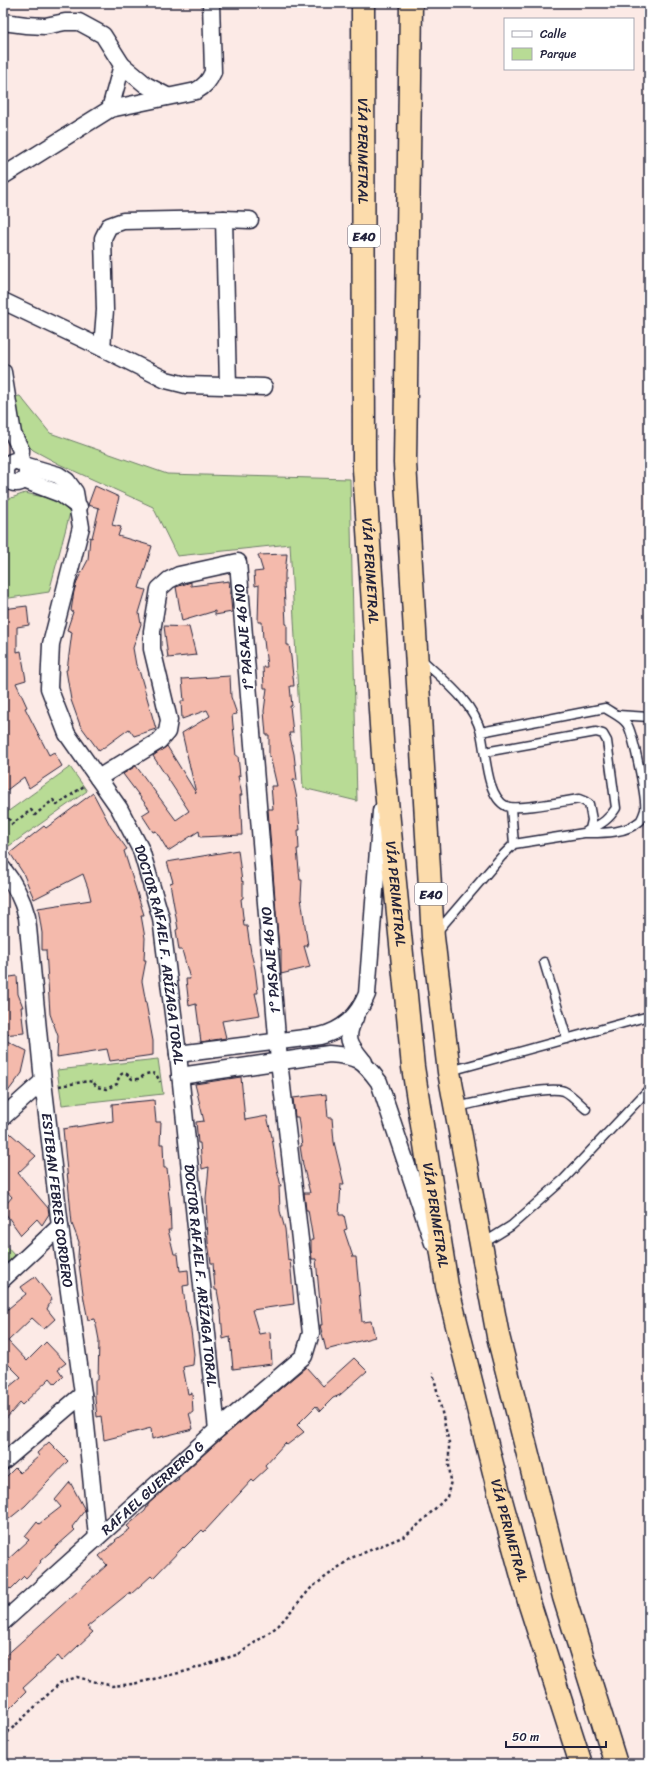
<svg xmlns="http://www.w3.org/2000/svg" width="652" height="1767" font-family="Sriracha,sans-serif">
<rect width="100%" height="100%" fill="#fceae6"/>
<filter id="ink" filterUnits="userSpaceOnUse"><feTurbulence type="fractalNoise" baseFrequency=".025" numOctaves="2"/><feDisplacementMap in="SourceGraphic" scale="8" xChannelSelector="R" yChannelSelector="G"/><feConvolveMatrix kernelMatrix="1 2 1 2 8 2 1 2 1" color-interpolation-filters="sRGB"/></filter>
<g filter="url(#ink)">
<path fill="#b8db95" stroke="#6d7e68" d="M20,396L50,433L167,474L350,479L357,801L303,788L290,544L177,556L153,507L59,464L33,450L24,441L19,429L12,397Z
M25,493L57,500L70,513L49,592L3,599V501Z
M70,767L87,791L9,846L3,838V815Z
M158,1059L163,1094L62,1105L57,1070Z
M3,1243L16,1257L3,1270Z"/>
<path fill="#f4baac" stroke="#22223b" d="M95,486L119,497L112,525L121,527L118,536L152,546L139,588L146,590L139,613L141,624L133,648L136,665L139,670L156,729L134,736L129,729L99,751L80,725L71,700L66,670H67L72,632L67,630L73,612L71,611L74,591L78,579L88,560L90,537L92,538L99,508L88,505Z
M287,554L285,574V584H284L286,624H287V645H289L291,657L294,686H290L292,706H290L293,733H289L294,754L297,780H293L297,799L300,830H298L299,849H297L300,880H302L301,898L308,946H304L310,967L281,974V949L279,950L268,809H273L271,786H277L270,756L269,757V735H266L264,711L267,688H264L263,667H267L264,640H263L262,622H258L259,585L255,586L254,572L263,571L258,555Z
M229,581L232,612L215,615V611L182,621L176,587L191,582V586Z
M27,606L29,625L17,627V652L21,651L26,680L16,683L27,707L25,708L49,755L54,752L62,766L29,788L24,777L3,793V609Z
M164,626L189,627L196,655L168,658Z
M230,676L231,697L237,714L232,715L236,756H238L240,776H238L242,795H240L242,835L200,837L199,831L168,851L156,831L153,832L142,815L150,810L123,774L136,766L176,820L189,811L153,756L167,746L196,793L182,733L210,716L207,710L182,719L181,701H184L182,679Z
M93,793L111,827L127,849L124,851L144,915H141L145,938L144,960H146L142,981L153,1041V1055L110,1061L107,1049L57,1057L58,1036L50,1014L46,950H42V933L38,908L91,900L88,888L83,874L34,899L23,873L10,853L44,826L46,828Z
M238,850L242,882L243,881V898L241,899L244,926H247L251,953L255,969L258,993H255L260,1015L222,1021L226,1038L201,1042L196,1004L189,1006L186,979H190L182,950H179L176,930L178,929L170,883L173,882L167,862Z
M17,976L18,994L23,1007H21L24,1033L3,1035V978Z
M3,1039L27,1051L22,1073L3,1098Z
M241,1077L245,1120L267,1116L272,1137L276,1165L281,1186H279L280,1211L285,1229L288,1260L290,1259L294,1304L252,1310L259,1334L270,1332L272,1364L233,1369L230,1337L223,1339L221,1313L217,1290H215L213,1263H211L208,1242L206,1198L209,1167L202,1169L200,1143H198L196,1122L204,1121L195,1084Z
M326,1094L328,1118H332L334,1142L344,1184H341L339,1215H344L347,1229L344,1230L353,1257H356L362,1322L371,1321L375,1337L326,1350L320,1325H322L316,1259H312L311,1250V1240H313L308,1210H306L304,1193H310L303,1165L300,1146H302L298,1117H295L293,1098Z
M154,1100L156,1122H161L160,1144H163L164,1168H167L169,1187L168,1188L170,1206L171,1230H168L174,1254H178L180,1271L188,1270L189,1285L183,1286L186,1312H187L191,1331L194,1354L193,1365L183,1367L188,1394L192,1393L193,1413H189L193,1429L152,1439L151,1428L104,1440L101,1416L97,1417L95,1399V1380H98L99,1340L95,1319L88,1320L84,1300L78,1257L79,1242L72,1224L63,1129L113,1121L112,1104Z
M3,1127L36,1156L18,1173L48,1208L49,1214L42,1225L37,1219L21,1235L3,1210V1208L12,1197L3,1187Z
M35,1277L52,1299L47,1309L55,1319L44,1329L32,1318L8,1341L27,1361L46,1342L66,1363L58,1369L63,1376L55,1384L50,1378L22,1405L20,1403L3,1422V1392L21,1377L3,1359V1313L26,1294L21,1287Z
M354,1358L367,1371L340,1395L333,1398L320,1411L316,1406L297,1425L304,1432L287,1445L285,1443L265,1465L267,1468L253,1481L252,1480L204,1532L202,1530L184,1548L183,1547L153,1578L151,1576L131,1594L130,1592L87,1627L93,1632L62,1661L58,1656L23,1688L26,1692L8,1710L3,1704V1658L107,1565L99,1556L116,1541L115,1540L130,1529L127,1526L145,1511L149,1503L172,1483L179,1479L178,1478L223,1437L306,1367L323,1386Z
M49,1442L68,1461L25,1506L9,1519L3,1513V1480L15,1468L20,1473L39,1456L37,1453Z
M70,1482L85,1510L72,1527L75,1530L40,1561L41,1562L26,1578L24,1576L11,1589L10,1588L3,1594V1564L29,1540L25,1537L37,1522L39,1524L61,1507L55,1500Z"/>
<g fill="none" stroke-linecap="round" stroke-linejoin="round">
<defs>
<path id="lane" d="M420,658C442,679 474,702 481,733C486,753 486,796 506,806C517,811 565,801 579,799L584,801L589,804L592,820L590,829L584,833L514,844L502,856L436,933
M618,715L649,717
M481,732L605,708C612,713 622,717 627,724C633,733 647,799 645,810C644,813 642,819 640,821C625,834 602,833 584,833
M485,752L596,732L603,734L607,741L616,808C609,819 602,824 590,829
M511,808L514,844
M544,962L567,1039
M450,1071L649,1016
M456,1107C478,1103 545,1085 564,1091C571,1094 580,1104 586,1109
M482,1244L511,1226L564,1179L649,1089"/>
<g id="street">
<path d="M3,22L26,25L45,26L65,22H79L103,35L122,65L110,109"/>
<path d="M122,65L146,85L167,96"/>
<path d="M3,176L110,109L196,91C205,86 209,81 213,72L211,3"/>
<path d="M224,219L228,386"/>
<path d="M3,301L102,348L166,380L186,385L264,387"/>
<path d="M102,348L105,310L103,238L109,226L123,221L224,219L250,220"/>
<path d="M3,372L13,434L21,450L20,462"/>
<circle cx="16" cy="472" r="11"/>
<path id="s1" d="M24,465L58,475L67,481L75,492L81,527L51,644L49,688L67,734L119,808L141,850L161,918L178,1054L217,1430"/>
<path d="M24,480L61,494L79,507"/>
<path id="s2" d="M3,869C15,884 22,898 27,917L43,1081L60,1226L83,1394L97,1537"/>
<path d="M355,1018C343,1039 351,1046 364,1062"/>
<path d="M178,1054L320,1036C343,1030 358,1017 367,994L381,811"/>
<path d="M180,1076L329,1054C357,1056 362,1059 379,1082L433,1243"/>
<path d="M3,1117L43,1081"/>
<path d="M3,1279L60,1226"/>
<path d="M3,1462L83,1394"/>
<path id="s3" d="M3,1622L217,1430L304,1356L311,1333L279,1061L238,562L179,575L169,580L159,589L152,631V649L169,720L167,732L159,741L98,778"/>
</g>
<g id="highway">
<path id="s4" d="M363,3L364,469L384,770L413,1067L447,1286L501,1500L530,1605L581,1764"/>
<path d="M411,3L405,463L433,937L449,1072L498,1336L564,1597L616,1764"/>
</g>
</defs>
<use href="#lane" stroke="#22223b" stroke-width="11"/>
<use href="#street" stroke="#22223b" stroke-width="19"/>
<use href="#highway" stroke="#22223b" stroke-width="25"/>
<path stroke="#22223b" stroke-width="2.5" stroke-dasharray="3 3" stroke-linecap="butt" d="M3,823L9,819L12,824L31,810L35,815L53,800L57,805L84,786
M59,1086L88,1081L93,1082L97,1087L106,1089L117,1084C119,1073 124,1069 132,1079H139L146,1074L151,1073L156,1074L160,1082
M3,1737L60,1683L77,1677L112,1686L133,1684L187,1671L239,1654L278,1626L311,1588L351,1558L405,1536L416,1527L447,1497L451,1481L449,1465V1443L433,1373"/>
<use href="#lane" stroke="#fff" stroke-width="8"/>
<use href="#street" stroke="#fff" stroke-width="16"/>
<use href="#highway" stroke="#fcdcac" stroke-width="22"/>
</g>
</g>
<g text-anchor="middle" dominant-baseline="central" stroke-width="3.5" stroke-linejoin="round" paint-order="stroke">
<g fill="#fff" stroke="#646476" stroke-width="1">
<rect x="348" y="225" width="32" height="22" rx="3"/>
<rect x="415" y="883" width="32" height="22" rx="3"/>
</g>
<g font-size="13" font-weight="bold" fill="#22223b">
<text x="364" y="236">E40</text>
<text x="431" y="894">E40</text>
</g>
<g font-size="14" fill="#22223b" stroke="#fff">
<text stroke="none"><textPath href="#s4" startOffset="148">VÍA PERIMETRAL</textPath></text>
<text stroke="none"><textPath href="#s4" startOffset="568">VÍA PERIMETRAL</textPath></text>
<text transform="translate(244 637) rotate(-95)">1° PASAJE 46 NO</text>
<text stroke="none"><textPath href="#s4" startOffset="892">VÍA PERIMETRAL</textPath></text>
<text stroke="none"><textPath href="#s1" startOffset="554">DOCTOR RAFAEL F. ARÍZAGA TORAL</textPath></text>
<text transform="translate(271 960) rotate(-95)">1° PASAJE 46 NO</text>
<text stroke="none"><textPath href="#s2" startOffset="339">ESTEBAN FEBRES CORDERO</textPath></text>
<text stroke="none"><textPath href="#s4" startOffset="1216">VÍA PERIMETRAL</textPath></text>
<text stroke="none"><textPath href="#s1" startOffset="878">DOCTOR RAFAEL F. ARÍZAGA TORAL</textPath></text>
<text stroke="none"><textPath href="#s3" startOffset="201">RAFAEL GUERRERO G</textPath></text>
<text stroke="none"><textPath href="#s4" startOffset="1540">VÍA PERIMETRAL</textPath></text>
</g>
</g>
<rect width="652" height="1767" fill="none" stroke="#fff" stroke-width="16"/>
<rect x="8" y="8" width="636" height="1751" fill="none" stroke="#22223b" stroke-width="1.5" filter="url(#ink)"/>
<rect x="504" y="18" width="130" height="52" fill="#ffffff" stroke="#a7a7b1"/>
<rect x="512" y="31" width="20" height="6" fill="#ffffff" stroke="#a7a7b1"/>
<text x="540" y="38" font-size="12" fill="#22223b">Calle</text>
<rect x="512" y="48" width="20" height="12" fill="#b8db95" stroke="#a7a7b1"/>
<text x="540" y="58" font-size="12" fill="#22223b">Parque</text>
<path d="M506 1741v6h100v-6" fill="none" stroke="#22223b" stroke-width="2"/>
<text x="512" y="1741" font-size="12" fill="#22223b" stroke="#ffffff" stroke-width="3" paint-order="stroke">50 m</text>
</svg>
